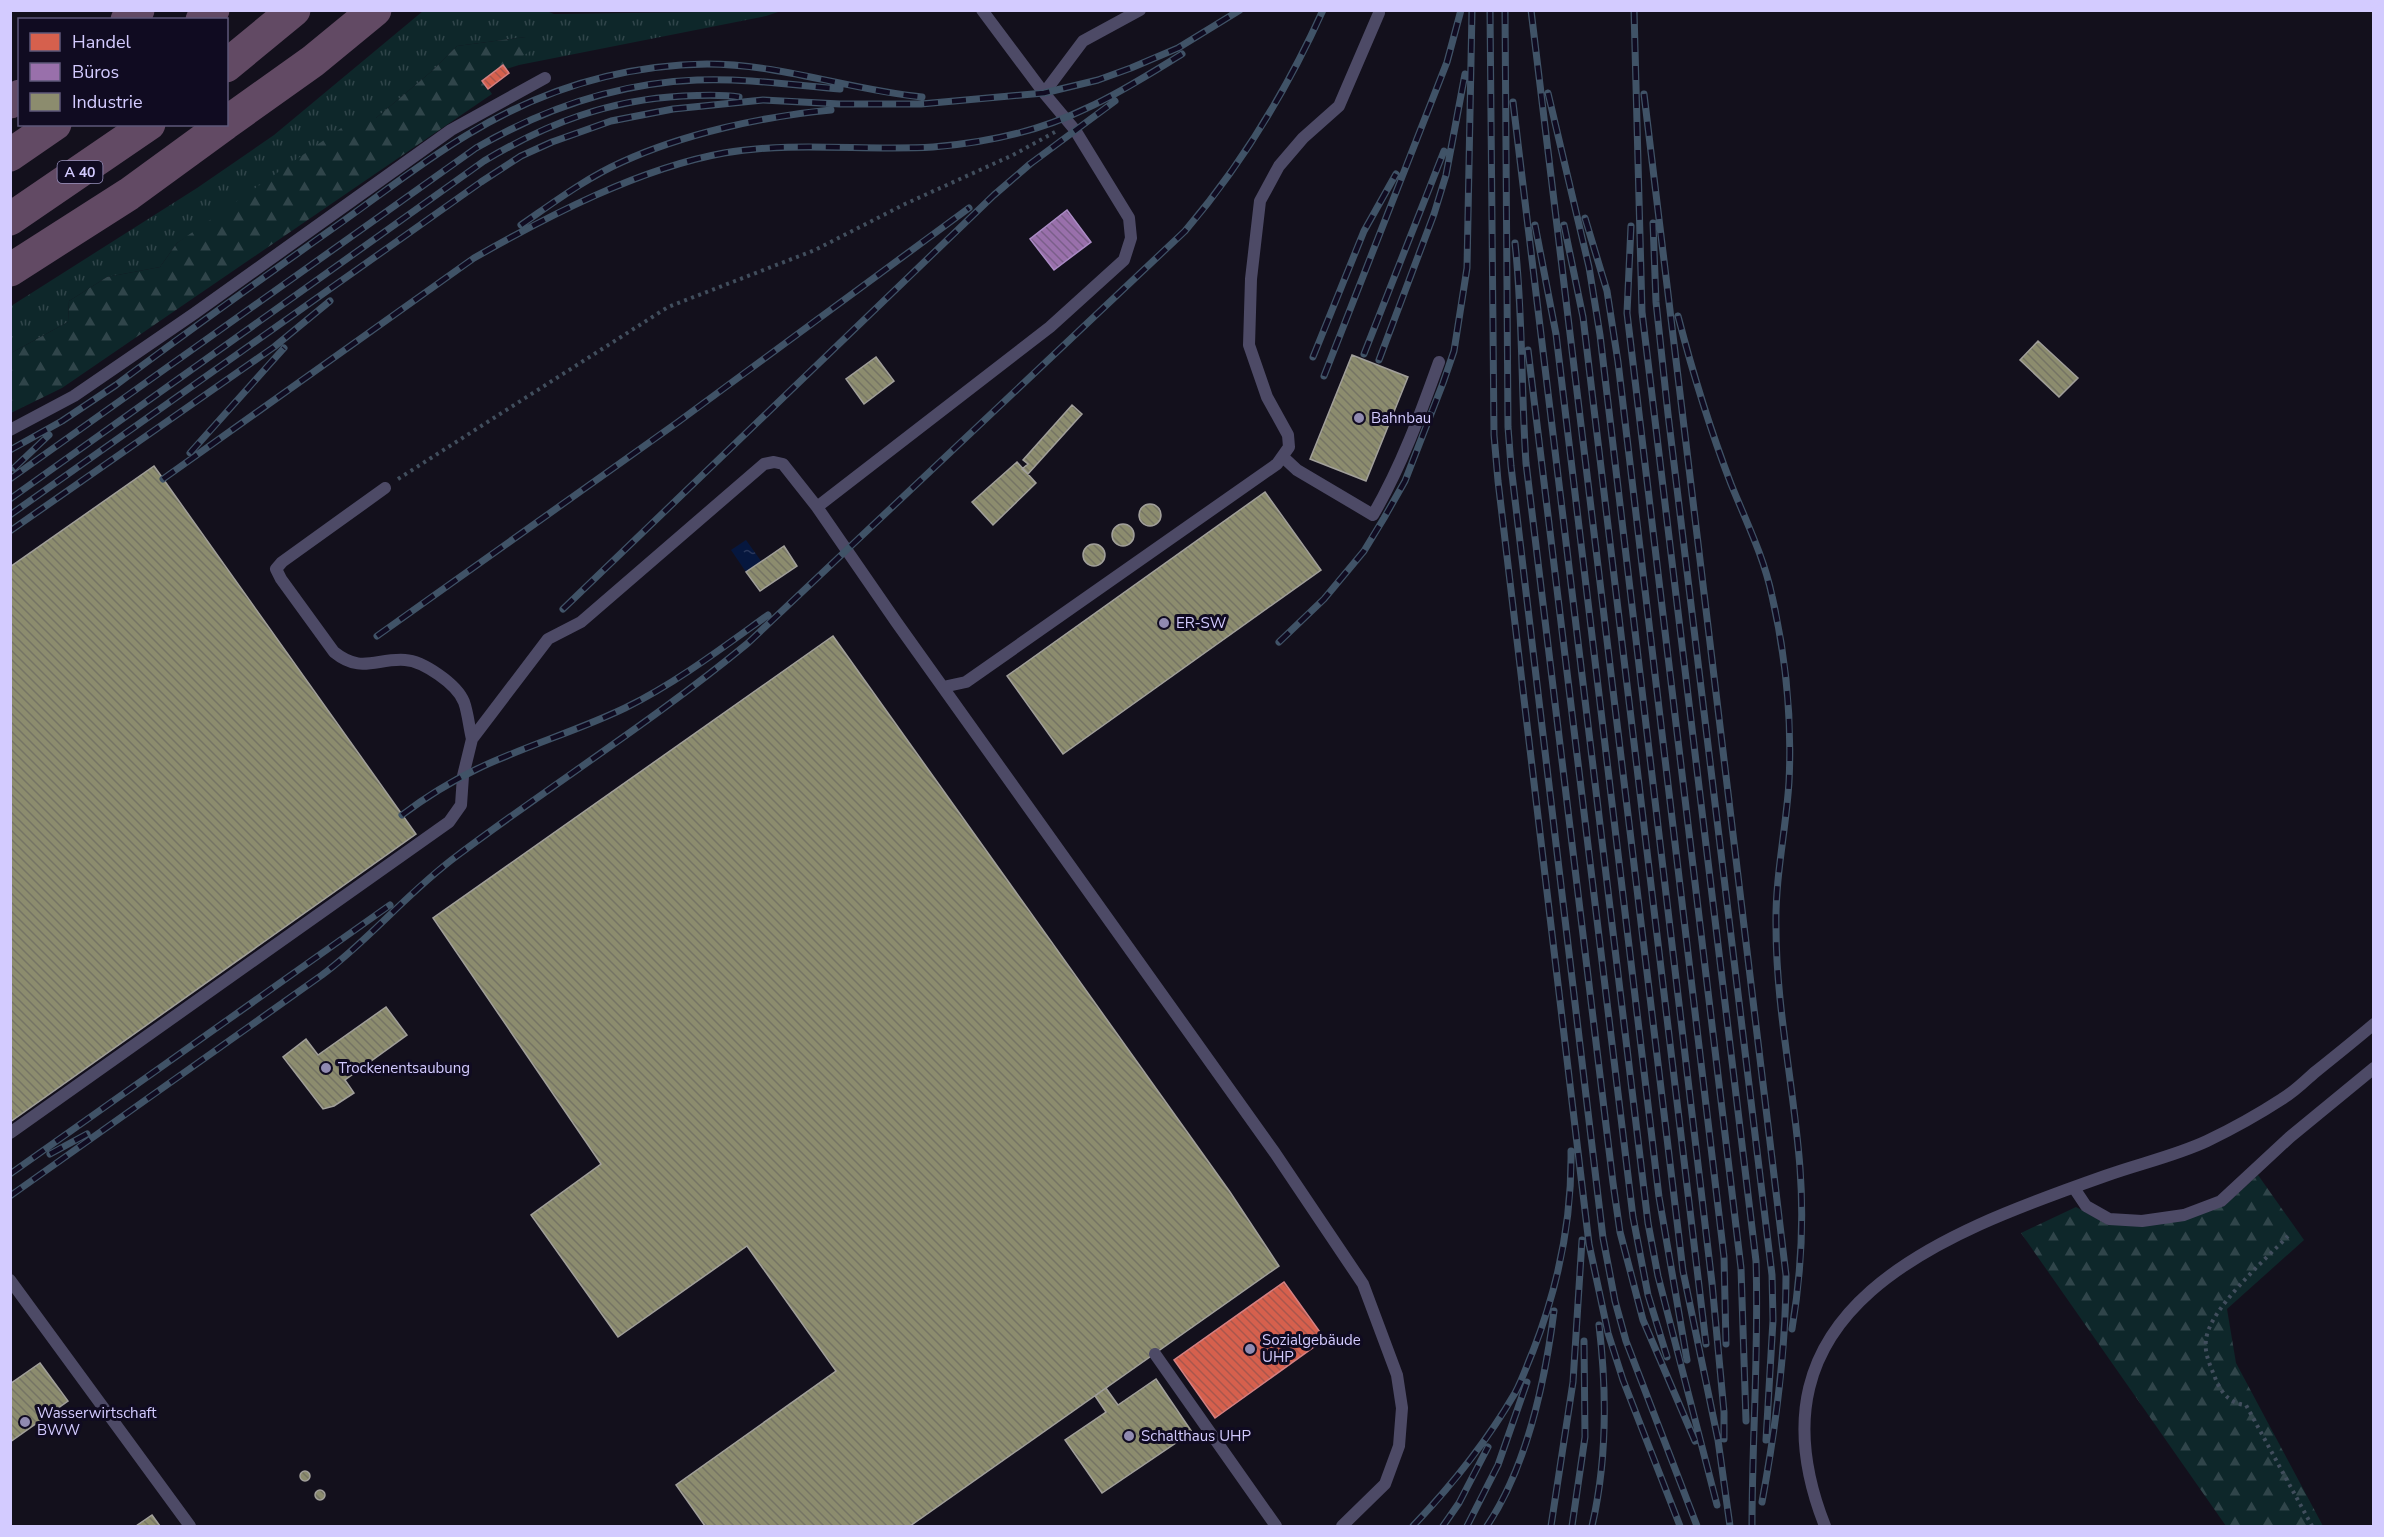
<svg xmlns="http://www.w3.org/2000/svg" width="2384" height="1537" font-family="'Nunito Sans',sans-serif">
<defs>
<pattern id="grass-tufts" width="24" height="20" patternUnits="userSpaceOnUse" patternTransform="scale(1.5)"><rect width="24" height="20" fill="#0e272a"/><path d="M3 7l-1-3M5 7V3M7 7l1-3M15 17l-1-3M17 17v-4M19 17l1-3" fill="none" stroke="#30454a"/></pattern>
<pattern id="forest-firs" width="22" height="20" patternUnits="userSpaceOnUse" patternTransform="scale(1.5)"><rect width="22" height="20" fill="#0e272a"/><path d="M5 1l3.5 6h-7zM16 11l3.5 6h-7z" fill="#30454a"/></pattern>
<pattern id="water-ripples" width="26" height="14" patternUnits="userSpaceOnUse" patternTransform="scale(1.5)"><rect width="26" height="14" fill="#06173e"/><path d="M2 4q2-2 4 0t4 0M15 11q2-2 4 0t4 0" fill="none" stroke="#29375b"/></pattern>
<pattern id="shops-back-hatch" width="6" height="6" patternUnits="userSpaceOnUse" patternTransform="scale(1.5)"><rect width="6" height="6" fill="#d6604d"/><path d="M-1 5l2 2M0 0l6 6M5-1l2 2" fill="none" stroke="#a9564d"/></pattern>
<pattern id="offices-back-hatch" width="6" height="6" patternUnits="userSpaceOnUse" patternTransform="scale(1.5)"><rect width="6" height="6" fill="#9970ab"/><path d="M-1 5l2 2M0 0l6 6M5-1l2 2" fill="none" stroke="#7a5e8a"/></pattern>
<pattern id="industry-back-hatch" width="6" height="6" patternUnits="userSpaceOnUse" patternTransform="scale(1.5)"><rect width="6" height="6" fill="#8c8c6e"/><path d="M-1 5l2 2M0 0l6 6M5-1l2 2" fill="none" stroke="#757464"/></pattern>
</defs>
<rect width="100%" height="100%" fill="#13101c"/>
<path fill="url(#grass-tufts)" d="M544,10L554,14L781,11L766,16L519,65L517,60L526,37L457,46L432,71L376,118L177,243L160,267L107,277L69,301L68,322L11,353V306L197,188L274,135L423,11Z"/>
<path fill="url(#forest-firs)" d="M526,37L535,48L518,59L519,65L506,69L503,65L483,81L492,94L62,388L11,413V353L68,322L69,301L107,277L160,267L177,243L357,117L376,118L432,71L457,46Z
M2258,1175L2304,1240L2227,1309L2236,1363L2323,1526H2226L2021,1233L2076,1207L2108,1225H2143L2224,1206Z"/>
<path fill="url(#water-ripples)" d="M746,540L761,561L746,572L731,550Z"/>
<path fill="url(#shops-back-hatch)" stroke="#d58082" stroke-width="1.5" d="M503,65L509,73L488,89L482,81Z
M1284,1282L1325,1339L1215,1418L1174,1360Z"/>
<path fill="url(#offices-back-hatch)" stroke="#aa8bc4" stroke-width="1.5" d="M1067,210L1091,242L1054,270L1030,239Z"/>
<path fill="url(#industry-back-hatch)" stroke="#a19f9a" stroke-width="1.5" d="M2038,341L2078,378L2059,397L2020,360Z
M1352,355L1408,377L1366,481L1310,459Z
M876,357L894,381L864,404L846,379Z
M1072,405L1082,414L1028,474L1022,469L1028,464L1023,460Z
M1017,462L1036,483L993,525L972,502Z
M154,466L416,834L10,1122V567Z
M1265,492L1321,570L1063,754L1007,676Z
M1139 515a11 11 0 1 1 22 0a11 11 0 1 1-22 0Z
M1112 535a11 11 0 1 1 22 0a11 11 0 1 1-22 0Z
M1083 555a11 11 0 1 1 22 0a11 11 0 1 1-22 0Z
M784,546L797,566L760,591L746,572Z
M833,636L1230,1192L1279,1266L910,1526H705L676,1485L836,1371L747,1246L618,1337L531,1215L601,1164L433,918Z
M386,1007L407,1035L345,1080L354,1093L334,1106L323,1109L283,1057L306,1039L318,1055Z
M40,1363L68,1401L10,1442V1384Z
M1156,1379L1192,1432L1102,1493L1065,1440L1106,1412L1095,1396L1106,1388L1118,1405Z
M300 1476a5 5 0 1 1 10 0a5 5 0 1 1-10 0Z
M315 1495a5 5 0 1 1 10 0a5 5 0 1 1-10 0Z
M152,1515L160,1526H136Z"/>
<g fill="none" stroke-linecap="round" stroke-linejoin="round">
<path stroke="#414e5d" stroke-width="4" stroke-dasharray="3 4.5" stroke-linecap="butt" d="M398,479L668,307L815,250L905,204L1013,155L1055,132
M2288,1236C2266,1259 2209,1309 2206,1340C2204,1354 2211,1367 2216,1380C2222,1394 2231,1404 2246,1405L2312,1526"/>
<path stroke="#4d4a66" stroke-width="12" d="M1044,93L1083,41L1140,10
M10,430L74,396L195,313L451,130L545,78
M1283,457L1297,470L1373,515C1401,467 1420,415 1439,362
M385,488L282,562L276,569L281,579L334,652C361,674 376,658 405,660C423,661 457,684 464,702C468,713 469,727 472,739
M817,507L1050,327L1124,260L1131,238L1129,218L1075,130L1044,93L982,10
M943,687L966,682L1277,464L1289,447L1288,435L1267,397L1249,345L1251,279L1260,201L1279,166L1303,138L1339,106L1379,13
M10,1133L449,822L461,805L463,776L472,739L548,639L581,622L764,464L774,462L783,464L817,507L897,623L1275,1153L1363,1284L1397,1375L1402,1408L1399,1446L1385,1484L1342,1526
M2074,1188L2086,1206L2109,1219L2142,1221L2184,1215L2221,1201L2290,1137L2374,1068
M10,1280L190,1526
M1155,1354L1276,1526
M1825,1526C1739,1308 1940,1234 2105,1176C2138,1164 2175,1156 2207,1141C2232,1129 2259,1114 2282,1099C2294,1092 2304,1082 2314,1073C2334,1057 2354,1041 2374,1024"/>
<path stroke="#624a64" stroke-width="33" d="M127,20L138,10
M202,20L213,10
M226,66L294,10
M10,102L20,96
M226,123L313,61L375,10
M10,155L55,124
M10,219L149,124
M10,270L129,194L225,124"/>
<defs>
<path id="rail" d="M1490,10L1494,435L1498,481L1589,1244L1608,1333L1623,1380L1680,1526
M1505,10L1508,427L1511,466L1603,1238L1615,1301L1626,1341L1697,1526
M1531,10L1683,1271L1718,1440L1730,1526
M1634,10L1642,312L1756,1261C1759,1349 1752,1438 1752,1526
M1548,93L1589,267L1600,335L1712,1283L1724,1412V1439
M1644,94L1786,1275C1786,1352 1776,1426 1762,1502
M1513,102L1648,1223L1658,1276L1717,1505
M1585,218L1607,291L1618,362L1724,1257L1726,1344
M1653,223L1656,302L1668,414L1772,1275L1773,1320L1766,1440
M521,225C553,203 586,178 622,162C683,134 764,116 831,110
M1535,225L1556,334L1659,1197L1687,1360
M1564,225L1583,317L1706,1344
M1631,226L1627,313L1741,1268L1746,1421
M1515,243C1523,316 1521,390 1526,463L1613,1183L1620,1232L1643,1320L1695,1441
M1678,316C1693,374 1710,429 1731,484C1746,521 1764,557 1772,596C1786,657 1792,720 1789,782C1786,830 1775,877 1776,926C1776,1008 1794,1087 1800,1168C1804,1222 1801,1275 1792,1329
M1528,350L1633,1217L1648,1295L1667,1357
M1364,354L1444,151
M1313,357L1364,231L1396,174
M1379,360L1434,214L1446,175L1465,74
M1324,376L1447,62L1461,10
M10,450L62,421L116,385C184,334 253,285 322,236C370,203 417,165 467,135C540,90 622,65 707,64C781,64 850,90 922,97
M190,453L284,348
M14,468L49,435
M10,479L476,148C545,108 617,83 697,80C744,78 793,85 840,89
M163,479L474,258C548,216 640,168 724,153C794,141 863,151 933,147C985,143 1040,131 1087,108C1120,93 1151,73 1182,54
M10,499L484,161C548,123 608,100 683,96C702,95 721,94 739,97
M10,515L481,182L521,156L552,142L611,121L673,109L763,100L840,104H921L1044,93L1098,80L1131,68L1178,48L1240,10
M10,531L274,347L330,301
M563,609L994,195L1030,164L1115,101
M377,636L678,422L969,208
M1279,642L1324,599L1364,551L1384,518L1405,481L1443,383L1454,351L1467,268L1472,10
M402,815C426,797 450,782 477,769C525,746 577,731 625,708C676,683 722,648 768,615
M50,1154L87,1134
M10,1174L390,905
M10,1196L322,975C370,939 409,891 458,855C554,783 656,719 748,643L1185,231C1242,164 1287,90 1323,10
M1413,1526C1452,1485 1486,1443 1515,1393C1522,1380 1527,1365 1533,1351C1558,1287 1572,1219 1571,1151
M1443,1526L1459,1503L1488,1447
M1467,1526L1498,1465L1527,1382
M1487,1526C1527,1466 1545,1382 1554,1311
M1551,1526L1573,1382L1582,1240
M1572,1526L1585,1437L1584,1341
M1592,1526C1607,1461 1607,1392 1599,1325"/>
</defs>
<use href="#rail" stroke="#405367" stroke-width="7"/>
<use href="#rail" stroke="#100b21" stroke-width="4.5" stroke-dasharray="14" stroke-linecap="butt"/>
</g>
<g fill="#908ab0" stroke="#100b21" stroke-width="2">
<circle cx="1359" cy="418" r="6"/>
<circle cx="1164" cy="623" r="6"/>
<circle cx="326" cy="1068" r="6"/>
<circle cx="1250" cy="1349" r="6"/>
<circle cx="25" cy="1422" r="6"/>
<circle cx="1129" cy="1436" r="6"/>
</g>
<g text-anchor="middle" dominant-baseline="central" stroke-width="6" stroke-linejoin="round" paint-order="stroke">
<rect fill="#100b21" stroke="#9891bc" stroke-width="1.5" x="57.5" y="161" width="45" height="22" rx="4.5"/>
<g font-size="14" font-weight="bold" fill="#d3cbff">
<text x="80" y="172">A 40</text>
</g>
<g font-size="15" fill="#d3cbff" stroke="#100b21" text-anchor="start">
<text x="1371" y="418">Bahnbau</text>
<text x="1176" y="623">ER-SW</text>
<text x="338" y="1068">Trockenentsaubung</text>
<text x="1262" y="1340">Sozialgebäude<tspan x="1262" dy="17">UHP</tspan></text>
<text x="37" y="1413">Wasserwirtschaft<tspan x="37" dy="17">BWW</tspan></text>
<text x="1141" y="1436">Schalthaus UHP</text>
</g>
</g>
<rect width="2384" height="1537" fill="none" stroke="#d3cbff" stroke-width="24"/>
<rect x="18" y="18" width="210" height="108" fill="#100b21" stroke="#5e587a" stroke-width="1.5"/>
<rect x="30" y="33" width="30" height="18" fill="#d6604d" stroke="#5e587a" stroke-width="1.5"/>
<text x="72" y="48" font-size="18" fill="#d3cbff">Handel</text>
<rect x="30" y="63" width="30" height="18" fill="#9970ab" stroke="#5e587a" stroke-width="1.5"/>
<text x="72" y="78" font-size="18" fill="#d3cbff">Büros</text>
<rect x="30" y="93" width="30" height="18" fill="#8c8c6e" stroke="#5e587a" stroke-width="1.5"/>
<text x="72" y="108" font-size="18" fill="#d3cbff">Industrie</text>
</svg>
